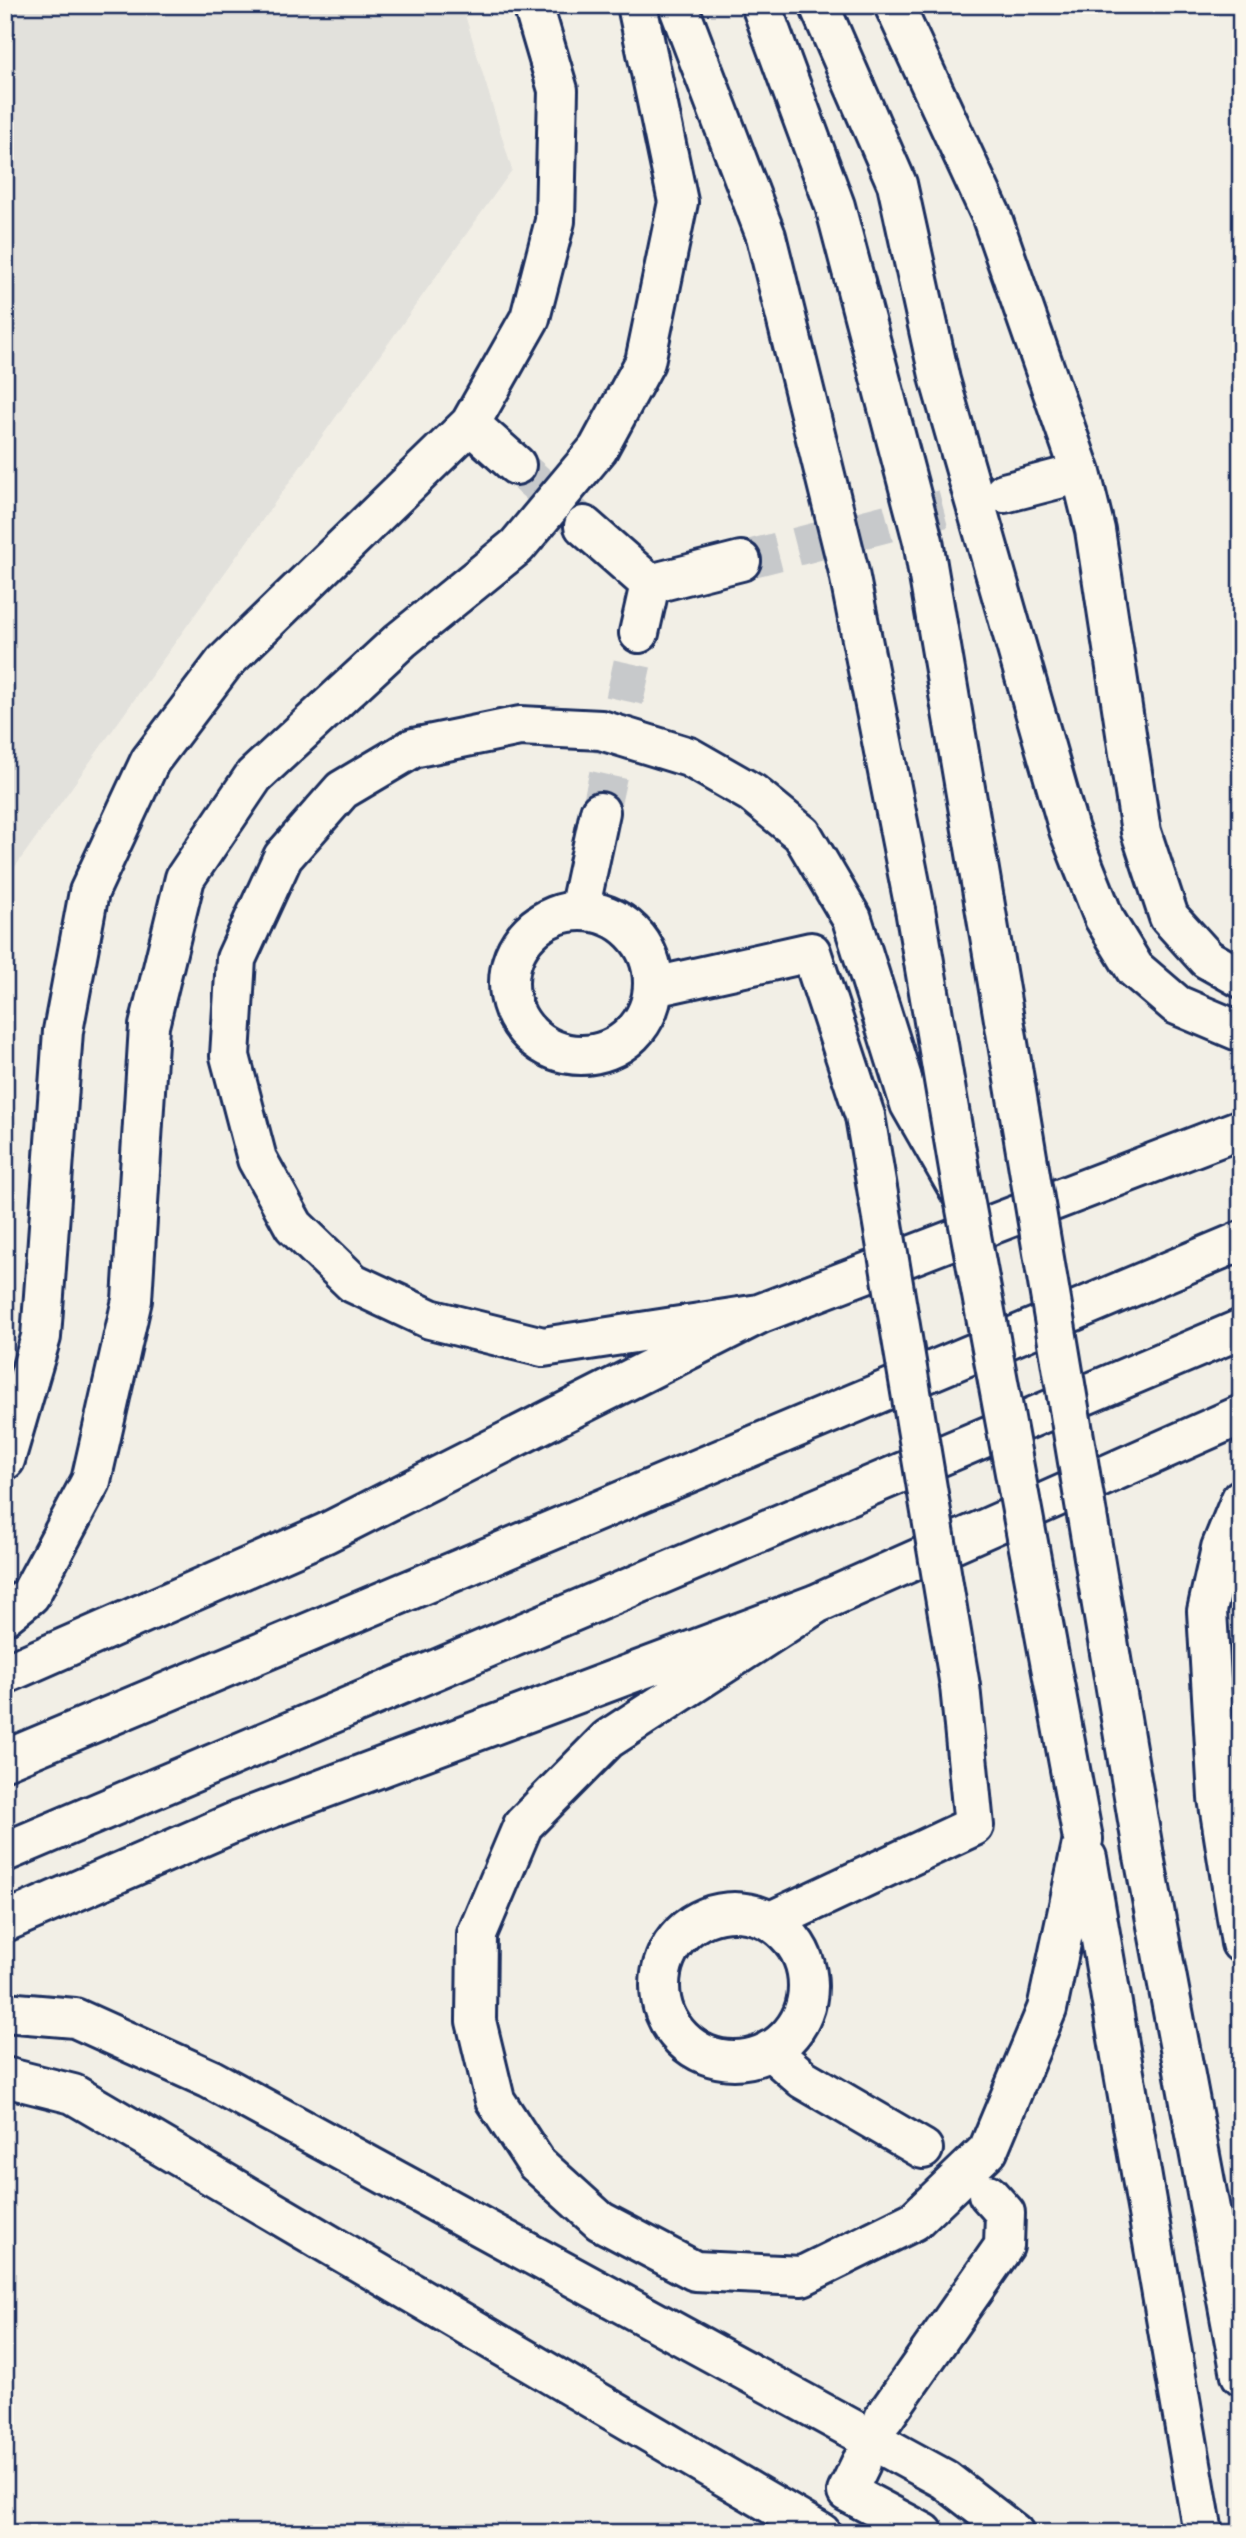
<svg xmlns="http://www.w3.org/2000/svg" width="1246" height="2538" font-family="'Playpen Sans',sans-serif">
<rect width="100%" height="100%" fill="#f2efe6"/>
<filter id="ink" filterUnits="userSpaceOnUse"><feTurbulence type="fractalNoise" baseFrequency=".0143" numOctaves="2"/><feDisplacementMap in="SourceGraphic" scale="14" xChannelSelector="R" yChannelSelector="G"/><feConvolveMatrix kernelMatrix="1 2 1 2 8 2 1 2 1" color-interpolation-filters="sRGB"/></filter>
<g filter="url(#ink)">
<path fill="#e2e1dc" d="M5,5H462L512,170L5,881Z"/>
<g fill="none" stroke-linecap="round" stroke-linejoin="round">
<path stroke="#c7c9cb" stroke-width="38" stroke-dasharray="38 19" stroke-linecap="butt" d="M516,465L580,522
M741,561L1004,493
M600,812L639,633"/>
<defs>
<path id="minor" d="M894,5L991,215L1081,473L1095,530L1141,832L1169,917L1207,959L1241,978
M470,424L516,465
M1004,493L1081,473
M584,526L650,584
M650,584L741,561
M639,633L650,584
M579,911L600,812
M509 983a72 72 0 1 1 144 0a72 72 0 1 1-144 0Z
M654,987L811,952L865,1116
M5,1460L41,1337L63,1031L89,892L150,761L224,663L470,424L530,318L555,221L558,90L533,5
M660 1986a74 74 0 1 1 148 0a74 74 0 1 1-148 0Z
M771,1921L974,1826L960,1686
M770,2050L803,2079L923,2149
M5,2077L73,2094L821,2533
M884,2418L1004,2246L1005,2213L988,2194
M861,2463L847,2492L924,2533"/>
<path id="major" d="M678,5L766,236L848,568L915,909
M761,5L835,206L923,541L984,900
M819,5L897,184L940,380L1069,830L1104,918L1135,969L1177,1005L1241,1032
M759,1314L543,1347L430,1319L353,1283L294,1226L257,1159L230,1056L236,959L283,857L342,790L413,748L520,726L601,730L689,757L752,793L802,834L852,919L910,1104L962,1195
M1241,1499L1221,1548L1207,1611L1218,1798L1241,1943
M816,1604L608,1739L523,1825L477,1934L476,2021L495,2100L536,2163L600,2221L695,2271L802,2276L914,2221L988,2150L1047,2009L1083,1839
M5,1615L30,1595L91,1481L132,1300L149,1026L185,878L254,776L401,640L517,546L598,449L645,362L678,202L637,5
M5,1674L326,1533L759,1314L1241,1129
M5,1760L1241,1241
M5,1852L1241,1329
M1144,1856L1241,2375
M1087,1858L1203,2533
M5,1922L240,1820L816,1604L1241,1415
M5,2012L75,2018L210,2079L944,2479L1014,2533"/>
</defs>
<use href="#minor" stroke="#1b2f5e" stroke-width="44"/>
<use href="#major" stroke="#1b2f5e" stroke-width="44"/>
<use href="#minor" stroke="#fbf7ec" stroke-width="38"/>
<use href="#major" stroke="#fbf7ec" stroke-width="38"/>
<defs>
<path id="minor-bridge" d="M865,1116L960,1686"/>
<path id="major-bridge" d="M984,900L1144,1856
M915,909L964,1198L1083,1839"/>
</defs>
<use href="#minor-bridge" stroke="#1b2f5e" stroke-width="44" stroke-linecap="butt"/>
<use href="#major-bridge" stroke="#1b2f5e" stroke-width="44" stroke-linecap="butt"/>
<use href="#minor-bridge" stroke="#fbf7ec" stroke-width="38"/>
<use href="#major-bridge" stroke="#fbf7ec" stroke-width="38"/>
</g>
</g>
<rect width="1246" height="2538" fill="none" stroke="#fbf7ec" stroke-width="28"/>
<rect x="14" y="14" width="1218" height="2510" fill="none" stroke="#1b2f5e" stroke-width="2.5" filter="url(#ink)"/>
</svg>
